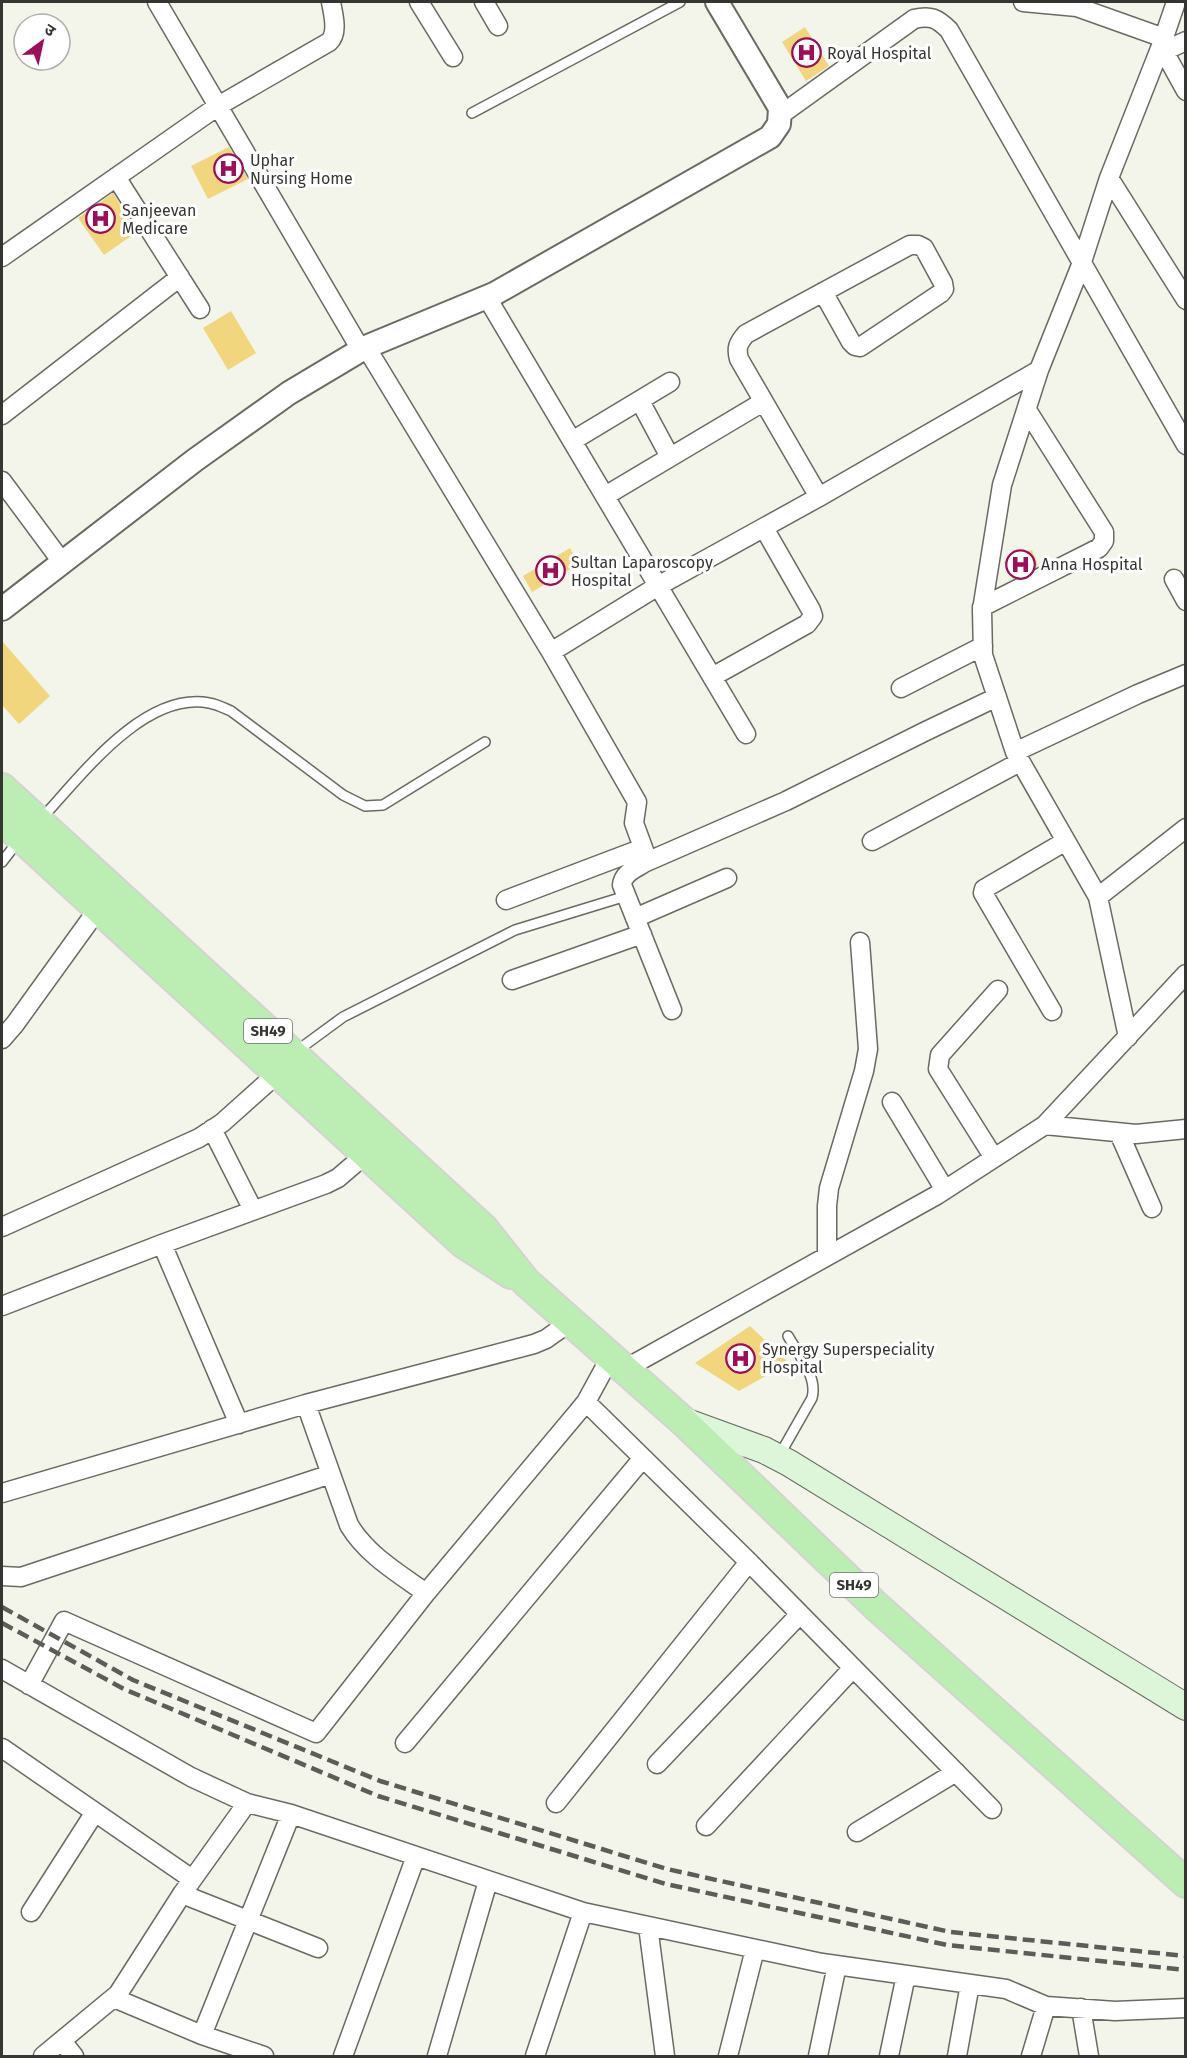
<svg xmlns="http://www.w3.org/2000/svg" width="1187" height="2058" font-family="'Fira Sans','Noto Sans Devanagari',sans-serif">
<rect width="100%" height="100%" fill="#f3f5eb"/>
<path fill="#f1d67e" d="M805,27L829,66L806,81L782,42Z
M229,147L248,179L208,199L191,166Z
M113,193L137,232L104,255L78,218Z
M231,311L256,353L228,370L203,328Z
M570,548L579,564L532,592L523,576Z
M1032,550L1038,566L1012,579L1004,562Z
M2,641L50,696L19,724L2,705Z
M750,1326L789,1363L739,1391L695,1363Z"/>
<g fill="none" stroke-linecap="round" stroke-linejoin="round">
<defs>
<path id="service" d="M472,113L680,2
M42,818C81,776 144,691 209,703C216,704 224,708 231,711L343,795L365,806L383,805L485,742
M2,862L19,840
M294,1053L343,1017L515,930L626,896
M779,1456L812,1398C818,1377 798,1354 788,1336"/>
<path id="minor" d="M157,2L361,350
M419,2L453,57
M484,2L498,26
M1023,2L1077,7L1164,38
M1161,46L1186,91
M1164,51L1186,41
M779,116L914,19C930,15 937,18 949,30L1186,445
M116,177L200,309
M1109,178L1186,300
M2,257L218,106L329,42C339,33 333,14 331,2
M486,296L746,734
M366,347L551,652L637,802L634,823L645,853L644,863C635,869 623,873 622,885L672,1010
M640,401L670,457
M2,415L180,277
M572,441L670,382
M2,481L62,562
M605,496L763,402
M819,497L739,359C736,348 738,343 746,334L910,245H918L924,248L943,283L944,289L941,293L860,347L855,346L851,342L823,292
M1174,579L1186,601
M982,607L1099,548L1104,541V532L1027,410
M551,652L658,586L819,497L1039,370
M712,677L807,624L813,616L811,610L764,528
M901,688L983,646
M1015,752L1138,694L1186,674
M872,841L1020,762
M644,863L786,801L924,732L997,697
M1098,897L1186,828
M506,900L643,848
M635,918L727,878
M512,980L642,934
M1052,1011L983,893L984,889L1066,841
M1128,1037L1098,897L1015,752L983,655L982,610L1002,485L1039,370L1081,265L1109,178L1161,46L1176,2
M2,1039L15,1024L98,909
M892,1102L945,1190
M1045,1125L1136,1134L1186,1129
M212,1129L253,1210
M1119,1133L1152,1208
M994,1158L938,1069L940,1055L998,990
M2,1227L199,1138L222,1123L278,1073
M162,1244L239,1424
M827,1256V1206L829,1188L864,1071L868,1049L860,942
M2,1306L162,1244L326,1184L338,1178L366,1154
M623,1370L937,1195L1045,1125L1186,974
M586,1402L749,1562L992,1809
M306,1404L349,1525C367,1555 398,1573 426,1593
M2,1493L306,1404L534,1344L546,1339L570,1322
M2,1576L21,1577L331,1474
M2,1669L191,1777L247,1803L291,1814L583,1912L822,1963L1006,1989L1046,2006L1115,2011L1186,2008
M29,1685L64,1621L316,1733L426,1593L577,1413L586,1402L610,1358
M405,1743L643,1458
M2,1748L192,1879
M657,1764L800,1614
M556,1803L749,1562
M706,1826L853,1668
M857,1832L956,1772
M182,1894L318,1948
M31,1912L95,1812
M648,1926L665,2056
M114,1998L202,2035L264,2056
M1081,2008L1089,2056
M202,2035L291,1814
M62,2041L74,2056
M43,2056L118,1994L182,1894L247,1803
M343,2056L416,1856
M437,2056L488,1881
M535,2056L583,1912
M728,2056L755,1949
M818,2056L837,1965
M889,2056L906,1975
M957,2056L970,1984
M1031,2056L1046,2006"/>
<path id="tertiary" d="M2,609L195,460L289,393L366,347L494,294L770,137L779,124L780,108L717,2"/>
<path id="secondary" d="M684,1421L764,1450L789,1463L1186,1707"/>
<path id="primary" d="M2,788L483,1228L526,1282L683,1421L876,1606L1186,1883
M2,820L463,1243L511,1274"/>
</defs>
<use href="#service" stroke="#696a62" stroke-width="12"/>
<use href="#minor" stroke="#696a62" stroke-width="21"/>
<use href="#tertiary" stroke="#696a62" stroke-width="26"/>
<use href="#secondary" stroke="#696a62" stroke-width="28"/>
<use href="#primary" stroke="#d3d3d2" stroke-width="32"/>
<use href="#service" stroke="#fff" stroke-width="9"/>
<use href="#minor" stroke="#fff" stroke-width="18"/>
<use href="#tertiary" stroke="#fff" stroke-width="22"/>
<use href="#secondary" stroke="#ddf6d9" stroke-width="26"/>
<use href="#primary" stroke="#bceeb3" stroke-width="28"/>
<path stroke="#5c5d58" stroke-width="4.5" stroke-dasharray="12 6" stroke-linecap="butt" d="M2,1607L133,1680L380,1781L667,1869L950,1932L1186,1956
M2,1623L124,1689L378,1796L666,1884L947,1945L1186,1970"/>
</g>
<defs>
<symbol id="hospital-ring" viewBox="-11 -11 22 22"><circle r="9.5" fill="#fff" stroke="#9d0d5a" stroke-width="1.5"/><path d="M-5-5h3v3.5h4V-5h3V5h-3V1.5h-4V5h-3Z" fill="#9d0d5a"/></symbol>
</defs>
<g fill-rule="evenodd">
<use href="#hospital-ring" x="790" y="36" width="33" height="33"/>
<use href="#hospital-ring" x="212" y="152" width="33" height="33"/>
<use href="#hospital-ring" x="84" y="202" width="33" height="33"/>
<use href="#hospital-ring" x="1004" y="548" width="33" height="33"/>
<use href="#hospital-ring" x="534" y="554" width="33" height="33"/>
<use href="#hospital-ring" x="724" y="1342" width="33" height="33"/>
</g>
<g text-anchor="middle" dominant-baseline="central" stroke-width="6" stroke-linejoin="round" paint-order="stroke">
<g fill="#fff" stroke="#727270" stroke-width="1.5">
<rect x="244" y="1019" width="48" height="24" rx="4.5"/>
<rect x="830" y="1573" width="48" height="24" rx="4.5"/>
</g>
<g font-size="15" font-weight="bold" fill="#353632">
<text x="268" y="1031">SH49</text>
<text x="854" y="1585">SH49</text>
</g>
<g font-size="16" fill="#353632" stroke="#fff" text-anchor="start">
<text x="827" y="53">Royal Hospital</text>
<text x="250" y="160">Uphar<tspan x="250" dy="18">Nursing Home</tspan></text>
<text x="122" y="210">Sanjeevan<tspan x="122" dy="18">Medicare</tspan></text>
<text x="571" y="562">Sultan Laparoscopy<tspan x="571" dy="18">Hospital</tspan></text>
<text x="1041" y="564">Anna Hospital</text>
<text x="762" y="1349">Synergy Superspeciality<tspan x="762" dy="18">Hospital</tspan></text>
</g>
</g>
<rect width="1187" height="2058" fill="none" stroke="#353632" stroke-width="6"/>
<g transform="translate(42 42) rotate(33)"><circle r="28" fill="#ffffff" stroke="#aeafad" stroke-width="1.5"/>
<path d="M0-4.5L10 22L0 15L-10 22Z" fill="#9d0d5a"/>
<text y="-9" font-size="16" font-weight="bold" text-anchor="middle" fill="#353632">उ</text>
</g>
</svg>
